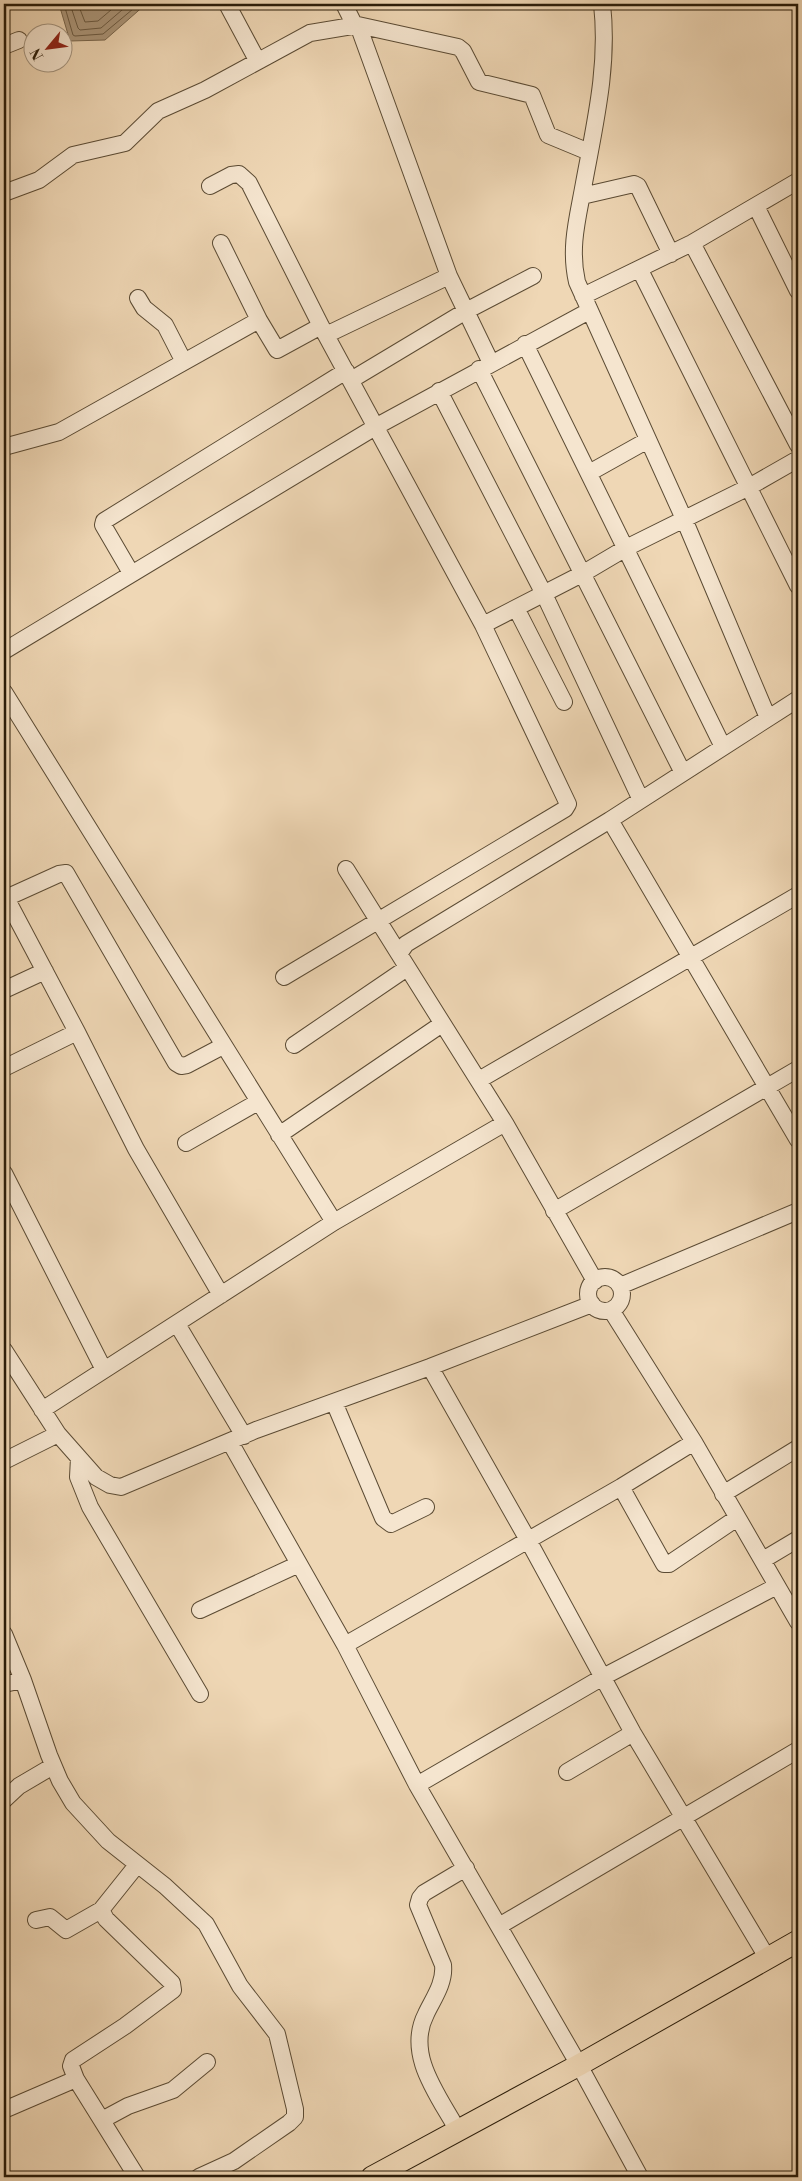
<svg xmlns="http://www.w3.org/2000/svg" width="802" height="2181" font-family="'Libre Bodoni',serif">
<rect width="100%" height="100%" fill="#efd7b5"/>
<filter id="stains"><feTurbulence type="fractalNoise" baseFrequency=".004" numOctaves="4"/><feColorMatrix values="0 0 0 0 .2 0 0 0 0 .09 0 0 0 0 .02 0 0 0 .5 -.17"/></filter>
<radialGradient id="worn" r=".72"><stop offset=".6" stop-color="#630" stop-opacity="0"/><stop offset="1" stop-color="#630" stop-opacity=".3"/></radialGradient>
<path fill="#ac977b" stroke="#78664d" d="M59,4H146L105,40L70,41Z"/>
<g fill="none" stroke-linecap="round" stroke-linejoin="round">
<path stroke="#6b5a42" stroke-width="1" d="M64,4L73,35L75,36L103,34L139,4
M70,4L78,28L80,30L101,28L129,4
M78,4L85,22L98,21L118,4"/>
<defs>
<path id="minor" d="M227,4L257,60
M344,4L354,24
M602,4C609,65 595,123 584,183C578,217 569,247 577,282L684,519L768,718
M358,25L449,276L491,363
M4,46L19,40
M210,186L231,175L239,174L249,183L321,326L483,625L568,804L565,809L284,977
M4,193L39,180L73,155L125,143L158,111L205,90L310,33L358,25L458,47L463,51L479,82L532,95L548,135L589,152
M582,196L634,184L638,186L671,254
M756,206L798,291
M221,243L259,320L277,350L321,326
M692,243L798,445
M640,270L798,586
M583,296L692,243L798,181
M138,298L144,308L165,325L184,362
M326,335L449,276
M525,344L723,747
M479,369L683,773
M351,380L466,311L533,276
M439,391L544,594L641,800
M4,447L59,432L259,320
M589,473L648,440
M131,573L103,525L104,521L346,371
M516,608L564,702
M483,625L582,574L626,548L749,487L798,459
M4,651L377,426L589,311
M4,692L334,1222
M610,820L798,1140
M346,869L399,954
M4,894L77,1032L136,1149L221,1295
M6,898L59,874L66,873L176,1063L181,1066L187,1065L223,1046
M4,990L45,971
M294,1045L407,968
M4,1068L77,1032
M479,1080L798,895
M279,1135L442,1024
M186,1143L258,1102
M4,1173L104,1370
M554,1211L798,1069
M588 1294a17 17 0 1 1 34 0a17 17 0 1 1-34 0Z
M595,1281L505,1123L399,954L406,944L610,820L798,699
M620,1286L798,1211
M611,1310L694,1442L798,1622
M177,1324L244,1436
M4,1350L58,1434L96,1477L110,1485L121,1487L256,1430L430,1367L592,1304
M430,1367L528,1540L633,1733L768,1959
M334,1402L383,1518L391,1524L426,1507
M42,1410L334,1222L505,1123
M230,1442L345,1645L417,1785L579,2065L640,2177
M79,1458L78,1477L90,1507L200,1694
M4,1461L58,1434
M621,1487L664,1564H669L737,1518
M723,1494L798,1448
M763,1560L798,1539
M200,1610L299,1564
M4,1634L23,1680L49,1755L60,1781L73,1803L108,1841L165,1886L206,1924L240,1986L277,2034L295,2109V2117L289,2123L234,2161L199,2177
M345,1645L621,1487L694,1442
M4,1684L23,1680
M567,1772L633,1733
M417,1785L603,1677L777,1586
M4,1800L19,1786L53,1766
M36,1920L50,1917L66,1930L101,1910
M499,1926L798,1750
M4,2110L76,2079
M102,2120L128,2106L173,2090L207,2062
M458,2131C439,2096 405,2055 426,2014C433,1999 445,1983 443,1965L418,1905L420,1898L424,1893L466,1868
M137,2177L76,2079L71,2066L73,2060L125,2026L173,1990L172,1983L106,1919L101,1910L137,1865"/>
<path id="major" d="M372,2177L579,2065L798,1941"/>
</defs>
<use href="#minor" stroke="#5b4b34" stroke-width="18"/>
<use href="#major" stroke="#2a1c09" stroke-width="23"/>
<use href="#minor" stroke="#f5e5cf" stroke-width="16"/>
<use href="#major" stroke="#efd7b5" stroke-width="21"/>
</g>
<rect width="802" height="2181" fill="none" stroke="#efd7b5" stroke-width="20"/>
<rect x="5" y="5" width="792" height="2171" fill="none" stroke="#2a1c09" stroke-width="2.5"/>
<rect x="10" y="10" width="782" height="2161" fill="none" stroke="#2a1c09"/>
<g transform="translate(48 48) rotate(241)"><circle r="24" fill="#f5e5cf" stroke="#a49580"/>
<path d="M0-4L9 19L0 12L-9 19Z" fill="#8f2418"/>
<text y="-8" font-size="14" font-weight="bold" text-anchor="middle" fill="#2a1c09">N</text>
</g>
<rect width="100%" height="100%" filter="url(#stains)"/>
<rect width="100%" height="100%" fill="url(#worn)"/>
</svg>
